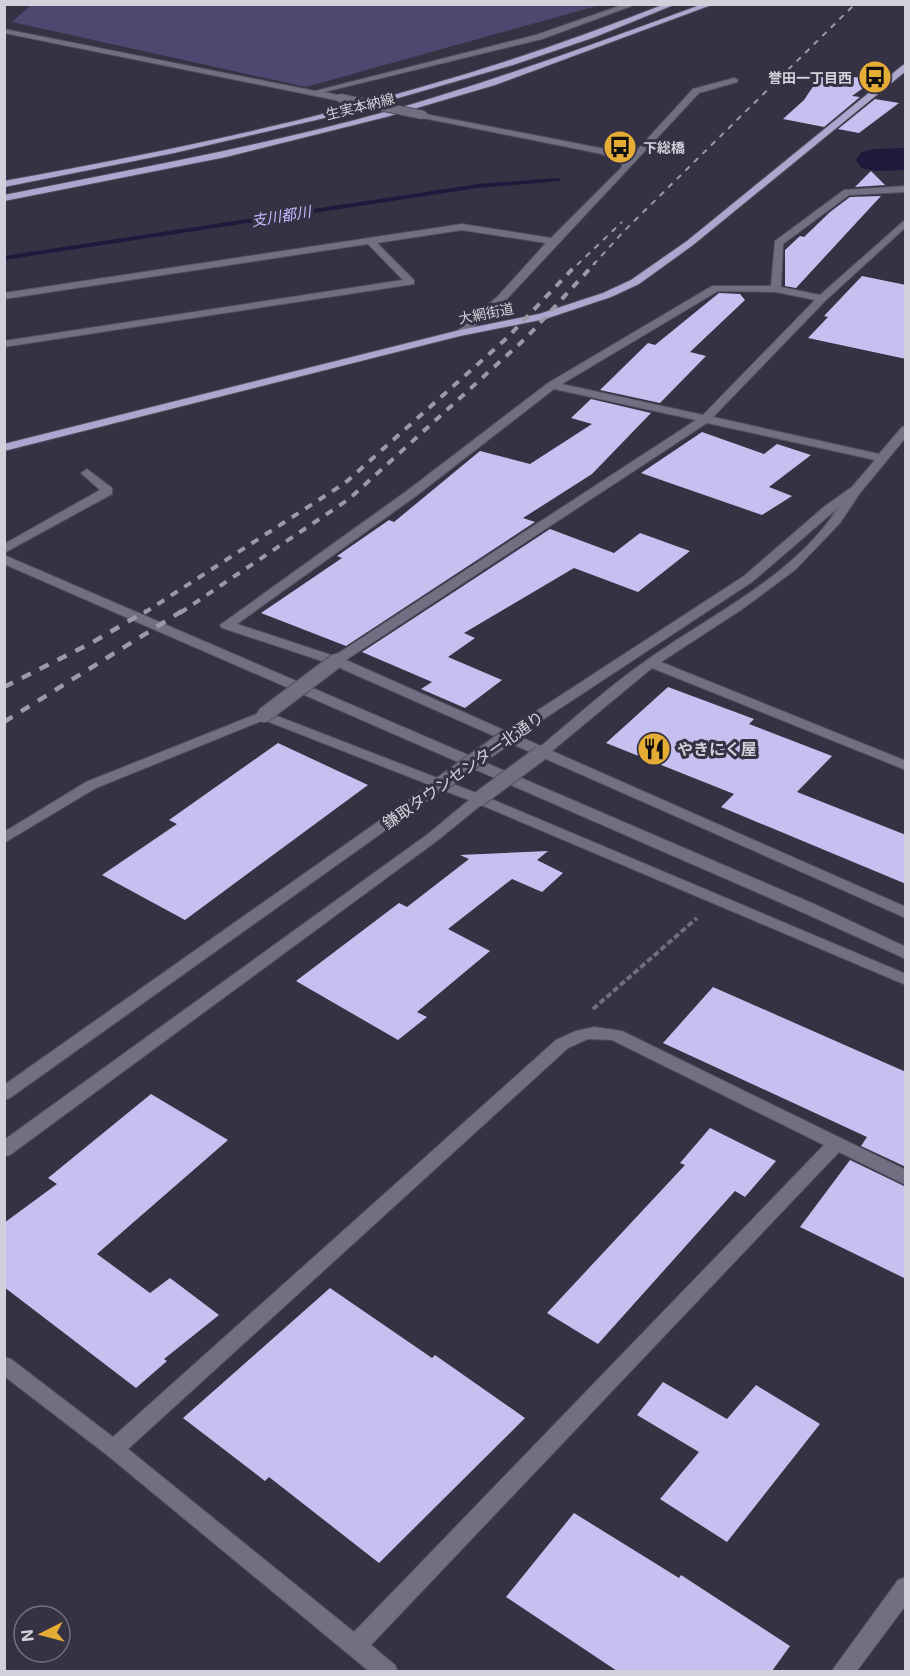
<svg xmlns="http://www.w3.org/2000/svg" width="910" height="1676" font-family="Inter,'Noto Sans JP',sans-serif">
<rect width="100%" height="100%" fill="#343243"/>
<path fill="#4e476f" d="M31,5V4L600,5L306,87L12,22Z"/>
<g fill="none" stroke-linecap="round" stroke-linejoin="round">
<path fill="#21183d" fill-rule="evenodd" d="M558,178L560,179V181L478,188L4,260V256L478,184Z"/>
<path fill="#21183d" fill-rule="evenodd" d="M906,148V170L875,171L861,168L856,160L861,152L875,149Z"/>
</g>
<path fill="#c6c0f0" d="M820,76L877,78L852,96L860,97L824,127L783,119L804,100Z
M875,99L899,103L859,133L838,129Z
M871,171L885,185L855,187Z
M881,196L796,288L785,286V250L800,236L804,237L830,212L850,197Z
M862,276L906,285V359L808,338L828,317L824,316Z
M719,293L740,294L745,300L690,352L706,356L660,403L600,390L648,343L655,345Z
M591,399L651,413L592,474L523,518L535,522L346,646L261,613L342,558L337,556L389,520L394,522L480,451L530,464L592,424L571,418Z
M702,432L764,454L777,444L811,455L769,487L792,496L762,515L641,473Z
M550,529L614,553L640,533L690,551L638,592L574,568L464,633L475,638L448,657L502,680L465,708L421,689L432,682L362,652Z
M668,687L754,719L749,724L832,756L797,792L906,835V884L721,807L734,794L606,743Z
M278,743L368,785L185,920L102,875L177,824L169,820Z
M548,851L537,860L563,873L542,892L512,879L448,929L490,951L417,1012L427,1017L398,1040L296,981L399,903L407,907L469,859L460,855Z
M713,987L906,1072V1167L861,1146L867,1137L663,1043Z
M151,1094L228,1140L97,1254L150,1293L170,1278L219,1315L164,1359L167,1361L136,1388L4,1287V1223L57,1184L48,1178Z
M710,1128L776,1161L745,1197L735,1191L598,1344L547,1313L685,1165L680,1163Z
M850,1160L906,1187V1279L800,1227Z
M330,1288L432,1358L435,1355L525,1418L379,1563L269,1477L265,1481L183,1418Z
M663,1382L727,1419L756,1385L820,1424L727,1542L660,1499L699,1452L637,1415Z
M574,1513L679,1578L681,1575L790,1646L772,1671H617L506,1597Z"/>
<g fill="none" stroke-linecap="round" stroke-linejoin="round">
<defs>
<path id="minor" d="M625,4H637L542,39L324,92L343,96L344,98L340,101L4,33V29L315,91L536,35Z
M734,78L738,80L737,82L699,93L505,301L464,335L455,333L497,297L546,243L462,230L377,243L414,280V284L4,347V341L403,280L368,244L4,299V293L462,224L551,238L622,167V162L602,154L423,118L420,117V113L605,149L629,159L693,89Z
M906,186V192L849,195L783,244L781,287L820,295L906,219V227L826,300L713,417L879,454L902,427L906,426V437L860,493L840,523L795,570L741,610L661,662L906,761V770L652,668L552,751L906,907V918L331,664L222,628L220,625L408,490L548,383L712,286H771L775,241L844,190ZM718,291L776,292L815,300L703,415L562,384ZM554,389L696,420L334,656L237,624L416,496ZM707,423L875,460L852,487L825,506L744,576L506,731L346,660ZM838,508C793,577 712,614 647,660C609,686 576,717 541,746L518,736L752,582Z
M87,469L112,488V494L4,553V544L100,490L81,473Z
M4,555L814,904L906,947V959L802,912L4,564Z
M264,711L484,796L906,974V985L481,805L438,840L10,1155L4,1156V1140L428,834L469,800L442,790L10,1098L4,1100V1085L430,785L264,720L96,788L4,843V832L86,782Z
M594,1027L622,1031L906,1170V1185L839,1152L371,1645L395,1665L398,1672H370L107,1455L4,1376V1357L11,1359L113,1437L556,1040L576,1031ZM588,1039L612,1040L824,1145L354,1632L128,1449L568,1048Z
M906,1577V1605L856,1672H831L898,1580Z"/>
<path id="major" d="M665,4H676L595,37L513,65L346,113L174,153L4,187V181C146,155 287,127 425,86C506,63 586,35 665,4Z
M703,4H714L495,85L386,117L226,157L4,201V195C130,170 257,147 381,113C490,83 596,43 703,4Z
M903,65H906V71L693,245L639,284L611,297L545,319L460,336L4,451V444L460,330L539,314L603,293L631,280L687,241Z"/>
</defs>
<use href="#minor" stroke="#504f5e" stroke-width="2"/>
<use href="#major" stroke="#504f5e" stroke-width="2"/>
<path stroke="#6f6e7c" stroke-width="4" stroke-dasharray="6 3" stroke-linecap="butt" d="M593,1009L697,918"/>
<use href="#minor" fill="#716f82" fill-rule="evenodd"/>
<use href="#major" fill="#ada7cf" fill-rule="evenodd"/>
<path stroke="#9c9aa7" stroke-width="2" stroke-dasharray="6 6" stroke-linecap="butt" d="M577,265L622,222
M593,265L625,230L855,4"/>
<path stroke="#9c9aa7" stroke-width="4" stroke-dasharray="8 8" stroke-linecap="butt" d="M144,613L345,483L507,338L578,263
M180,613L349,499L527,337L595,263"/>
<path stroke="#9c9aa7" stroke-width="4.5" stroke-dasharray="10 10" stroke-linecap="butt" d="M4,687L93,642L146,611
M4,722L182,611"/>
<defs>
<path id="minor-bridge-far1" d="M340,98L423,115"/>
<path id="minor-bridge" d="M264,715L336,661
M441,784L507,737
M479,799L541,753"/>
</defs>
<use href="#minor-bridge-far1" stroke="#504f5e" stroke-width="10" stroke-linecap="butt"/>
<use href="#minor-bridge" stroke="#504f5e" stroke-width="17" stroke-linecap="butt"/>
<use href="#minor-bridge-far1" stroke="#716f82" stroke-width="8"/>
<use href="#minor-bridge" stroke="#716f82" stroke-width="15"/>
</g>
<defs>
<symbol id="bus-disc" viewBox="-11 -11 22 22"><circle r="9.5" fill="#e6ad36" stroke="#343243"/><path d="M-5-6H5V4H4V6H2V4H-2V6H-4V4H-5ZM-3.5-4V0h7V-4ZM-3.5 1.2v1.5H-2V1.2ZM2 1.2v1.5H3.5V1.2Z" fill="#111"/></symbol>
<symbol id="restaurant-disc" viewBox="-11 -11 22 22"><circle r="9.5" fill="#e6ad36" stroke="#343243"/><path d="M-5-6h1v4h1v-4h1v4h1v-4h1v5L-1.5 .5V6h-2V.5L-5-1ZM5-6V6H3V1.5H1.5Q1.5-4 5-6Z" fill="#111"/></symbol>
</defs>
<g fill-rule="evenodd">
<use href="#bus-disc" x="856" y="58" width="38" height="38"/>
<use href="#bus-disc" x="601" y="128" width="38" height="38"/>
<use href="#restaurant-disc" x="635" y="730" width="38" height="38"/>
</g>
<g text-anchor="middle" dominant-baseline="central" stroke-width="6" stroke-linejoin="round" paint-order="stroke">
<g font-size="14" font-weight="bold" fill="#d2d1db" stroke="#343243" text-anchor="end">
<text x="852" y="77">誉田一丁目西</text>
<text x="643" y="147" text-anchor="start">下総橋</text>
</g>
<g font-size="14" fill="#d2d1db" stroke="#343243">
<text transform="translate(360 106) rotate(-14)">生実本納線</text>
<text transform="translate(486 313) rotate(-11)">大網街道</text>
</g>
<g font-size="15" font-style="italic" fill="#c3b8fd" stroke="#343243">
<text transform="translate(281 216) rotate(-9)">支川都川</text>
</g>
<g font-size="16" font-weight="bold" fill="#d2d1db" stroke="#343243" text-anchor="start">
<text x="677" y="749">やきにく屋</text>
</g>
<g font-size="16" fill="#d2d1db" stroke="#343243">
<text transform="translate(463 770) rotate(-35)">鎌取タウンセンター北通り</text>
</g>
</g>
<rect width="910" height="1676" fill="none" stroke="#d2d1db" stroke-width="12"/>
<g transform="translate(42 1634) rotate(264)"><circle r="28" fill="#343243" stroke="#737280" stroke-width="1.5"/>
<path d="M0-4.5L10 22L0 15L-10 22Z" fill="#e6ad36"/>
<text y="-9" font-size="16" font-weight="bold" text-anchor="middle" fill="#d2d1db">N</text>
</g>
</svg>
